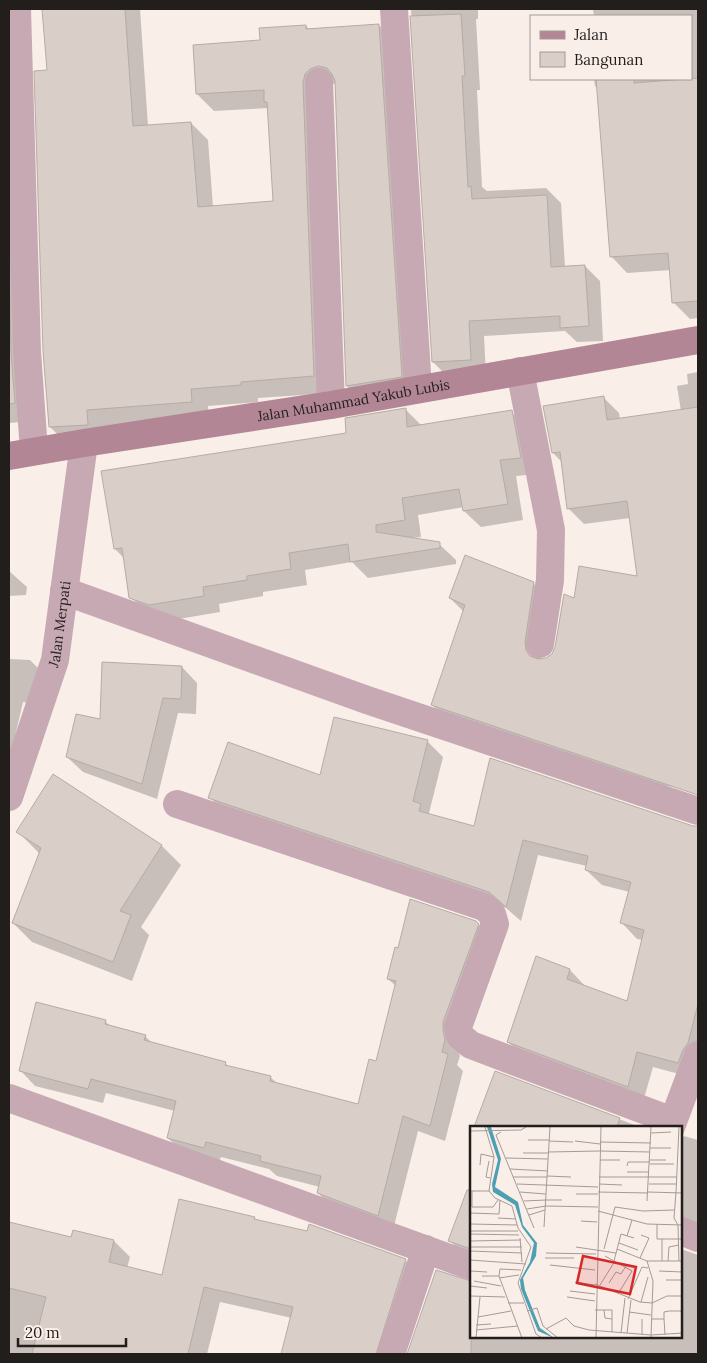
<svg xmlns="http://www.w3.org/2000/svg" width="707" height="1363" font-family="Lora,serif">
<rect width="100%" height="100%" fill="#faeee9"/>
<path fill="#0003" d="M43,9H140L148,126L191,123L208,140L213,207L275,202L269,108L214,111L197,94L262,41L306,26L310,30L379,25L396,43L418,394L364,403L347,386L336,83L328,86L331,393L258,398V402L208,406L209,419L67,444L50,427L48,71Z
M411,9H478V19H476L480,90H477L482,187L487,191L546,188L561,203L565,267L585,266L600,281L603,341L577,342L565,331L484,336L486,375L448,377L433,362Z
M593,9H698V318L690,319L673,302L671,270L627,273L611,256L598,89L595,86L594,79H691V16H594Z
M9,80L33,421L9,423Z
M698,372V791L619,778L448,720L432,705L464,612L450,598L533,583L549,599L540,660H547L553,655L575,599L638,577L630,518L584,524L568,508L562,462L553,453L603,397L619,413L620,419L681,411L677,386L688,384L687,374Z
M405,409L422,426L511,412L528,428L537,474L516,476L523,520L481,527L464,511V507L418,515L421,537L411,538L439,544L456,560V564L368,578L352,562L305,570L307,585L263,592V596L219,604L220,612L167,621L147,614L131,597L124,558L115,549L347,434Z
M9,571L27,587L26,595L9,596Z
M9,659L30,660L45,675L38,705L23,702L9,762Z
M182,667L197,683L196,714L178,713L157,799L83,772L67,757L101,721Z
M427,741L443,757L429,813L432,816L475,828L564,797L698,832V1069L694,1078L653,1067L643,1102L524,1057L508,1042L537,958L570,970L585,986V987L628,1002L643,940L637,939L622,923L630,892L602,885L586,870L587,866L538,855L521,921L506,908L226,813L210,798L321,777Z
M18,832L162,846L181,865L141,927L149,935L132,981L32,942L13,923L40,854Z
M478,924L493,939L457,1046L460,1056L457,1065L463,1071L445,1141L418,1131L393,1230L333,1208L318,1193L320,1187L277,1176L269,1169L221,1157L219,1162L183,1153L168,1138L175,1111L106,1093L103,1103L35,1086L20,1070L105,1021L111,1027L145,1036L153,1044L225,1063L229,1067L270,1077L278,1084L358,1105L376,1062L396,986L388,979L399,949Z
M495,1072L640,1127H476Z
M684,1136L698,1140V1231L682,1242L681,1249V1141Z
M471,1182V1258L466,1257L450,1241Z
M254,1218L257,1221L405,1260L421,1276L395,1354H282L292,1318L220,1302L207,1354H9V1223L72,1238L114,1241L130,1257L127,1268L163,1276Z
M681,1249L698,1255V1354H409L436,1271L471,1337H681Z"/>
<path fill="#d9cfc8" stroke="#b6aca5" d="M42,9H125L133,126L191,122L198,207L273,201L267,102H264V90L196,94L193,45L260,40L259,28L306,25V29L379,24L402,377L346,386L335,81L332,74L327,68L318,66L310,69L305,74L303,83L314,376L241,382V385L191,389L192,402L87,410L88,425L49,427L43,351L34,71L47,70Z
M461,14L465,76H462L468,187L471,186L472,199L547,195L551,267L585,265L589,326L560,328V316L469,321L471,360L432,362L410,16Z
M698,78V301L672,303L668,253L610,257L596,79H634V83Z
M9,262L11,353L15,403L9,404Z
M604,396L607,420L698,407V795L431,705L465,605L449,598L465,555L534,582L525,642L526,650L530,656L538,659L546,658L552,654L555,647L564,594L574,598L579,566L637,576L627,501L567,509L560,452L552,453L543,406Z
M406,408L407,427L512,410L521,458L500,460L508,504L463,511L459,489L402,498L405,520L376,525V532L440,542V548L350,562L348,544L289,553L291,569L247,576V580L203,587L204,596L149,605L129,598L122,548L114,549L101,471L346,433L345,418Z
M102,662L182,666L181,699L163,698L142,784L66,757L76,714L100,719Z
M334,717L428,740L413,801L421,804L419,811L474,826L490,758L693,826H698V1004L688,1043L683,1050L678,1063L637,1052L628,1087L507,1042L536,956L570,969L567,979L627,1001L644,930L620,923L631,882L585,870L588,856L523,840L506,907L489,892L208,798L228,742L320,775Z
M53,774L162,845L120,911L131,915L113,962L12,923L41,848L16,832Z
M410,899L476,921L479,924L443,1022V1030L445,1040L442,1052L448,1054L430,1126L403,1116L378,1216L317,1193L321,1176L260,1161L261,1156L206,1142L204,1148L167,1138L176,1101L91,1079L88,1089L19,1071L36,1002L106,1020L105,1024L146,1035L144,1040L226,1062L225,1065L271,1076L270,1081L358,1104L369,1059L376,1061L396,981L387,979L395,947L398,948Z
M495,1071L620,1118L617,1127H474Z
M467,1190H471V1249L448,1241Z
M179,1199L255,1217L254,1219L307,1231L309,1224L406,1259L376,1354H281L293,1307L204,1287L188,1354H32L46,1297L9,1288V1222L71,1237L73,1230L114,1240L109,1262L162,1275Z
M436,1270L471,1281V1354H407Z"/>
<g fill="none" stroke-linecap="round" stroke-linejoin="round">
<g stroke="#c7a9b3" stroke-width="28">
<path d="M17,9L27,352L34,451"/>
<path d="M394,9L418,389"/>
<path d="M319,82L331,405"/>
<path d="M520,371L551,530L550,580L540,644"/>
<path d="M64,591L367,700L698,811"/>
<path id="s1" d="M9,797L55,660L84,443"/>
<path d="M177,804L484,907L492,914L495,924L458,1027L460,1036L471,1045L673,1121"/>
<path d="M9,1098L471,1266"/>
<path d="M671,1127L698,1055"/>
<path d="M681,1231L698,1238"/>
<path d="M391,1354L426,1249"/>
</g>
<path stroke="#b28695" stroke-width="28" id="s2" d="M9,456L84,443L331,405L698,340"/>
</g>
<g text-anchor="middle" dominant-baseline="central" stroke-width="4" stroke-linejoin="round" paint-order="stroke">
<g font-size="14" fill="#221e1c" stroke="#faeee9">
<text stroke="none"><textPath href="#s2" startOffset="349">Jalan Muhammad Yakub Lubis</textPath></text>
<text stroke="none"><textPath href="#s1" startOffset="181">Jalan Merpati</textPath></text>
</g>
</g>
<g transform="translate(470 1126)">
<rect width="212" height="212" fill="#faeee9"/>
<path d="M17,1H21L31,33L25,61L48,76L53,99L67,117L66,130L53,152L55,164L70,202L84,212L68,205L51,163L50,154L60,136L64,117L52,101L45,79L23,66L22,58L28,34Z" fill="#4ca0b2"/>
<path fill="none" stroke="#a49b97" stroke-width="1" d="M0,5L51,4L56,1M31,6L26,9L64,102M181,7L201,6M58,14H79M79,15L103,16M105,15L130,18M130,16L181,17M180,22H201M130,25L180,26M78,26L130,25M53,27H78M36,32L78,33M130,34H150M180,34H196M19,35L16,51L20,52M180,38H204M10,39L11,28L24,31M157,40L158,36H180M40,43L78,45M157,46H179M77,50L101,51M43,51H77M129,51H207M47,58L128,61M129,58L152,59M179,58H207M0,65H19L24,31L15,1M2,65V81H23L28,74M19,65L25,72L42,80L48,102L61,121L48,157L66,208L72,212M50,66L76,68M128,66L178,67M178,66L213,67M206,66L204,92L208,99L209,135M206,67L209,1M106,68H128M76,74H92M54,75L76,74M177,75L181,1M57,83L76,80L128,81M128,85L177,98L213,99M0,87L29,88L30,74M59,89L75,84M28,92L46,93M111,95L127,96M0,98L47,99M187,98V113H213M74,101L80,1M0,105H48M0,108L49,109M157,110L162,94M50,112L52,136M192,113V135M0,115L51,114M149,117L168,124M0,121H52M106,121L146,127M134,123L145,81L173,85L204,84M147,123L177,135M0,125L52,127M76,127L126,128M135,130L162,145L148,168M75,132H104M170,132L179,112L171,109M0,134L56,138M144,135L151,108L164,112M198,135L199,121L209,119M80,139L125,144M51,144L30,143L29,150L52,212M0,145L17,146M189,145L213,146M12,150H29M29,152L49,149M196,154H213M4,155L31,160M105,156L125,159M139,157L146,146L151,148L156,140M125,158L170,176L182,177L197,170H213M130,159L145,135M0,160L17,162M100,165L125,168M0,170L35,171M97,171L125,175M158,173L172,141L178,142M171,176L178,151M38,177H54M125,184H142V206M134,184L135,192L142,193M57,185L67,182L73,200L88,212M159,186L181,189M8,191L41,185M181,193H194V186L199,185H211L213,191M194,193L195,209M6,199L21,198M76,203L96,192L104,200L119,204L181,209L213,207M6,204L48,200M151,207L155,172M157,207L161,174M172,209V193M181,211L183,155L177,135H213M6,212L10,171M126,212L131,1"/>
<path fill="#d62828" fill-opacity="0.15" stroke="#d62828" stroke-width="2.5" d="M113,130L166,141L160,168L107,157Z"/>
<rect width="212" height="212" fill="none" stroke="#221e1c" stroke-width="2.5"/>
</g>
<rect width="707" height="1363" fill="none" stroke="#221e1c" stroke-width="20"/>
<rect x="530" y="15" width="162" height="65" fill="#faeee9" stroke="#a49b97"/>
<rect x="540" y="31" width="25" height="8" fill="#b28695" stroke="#a49b97"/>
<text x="574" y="40" font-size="15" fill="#221e1c">Jalan</text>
<rect x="540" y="52" width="25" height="15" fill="#d9cfc8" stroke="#a49b97"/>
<text x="574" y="65" font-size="15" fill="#221e1c">Bangunan</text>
<path d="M18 1338v8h108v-8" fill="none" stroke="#221e1c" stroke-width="2.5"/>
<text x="25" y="1338" font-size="15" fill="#221e1c" stroke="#faeee9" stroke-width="4" paint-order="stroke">20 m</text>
</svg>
